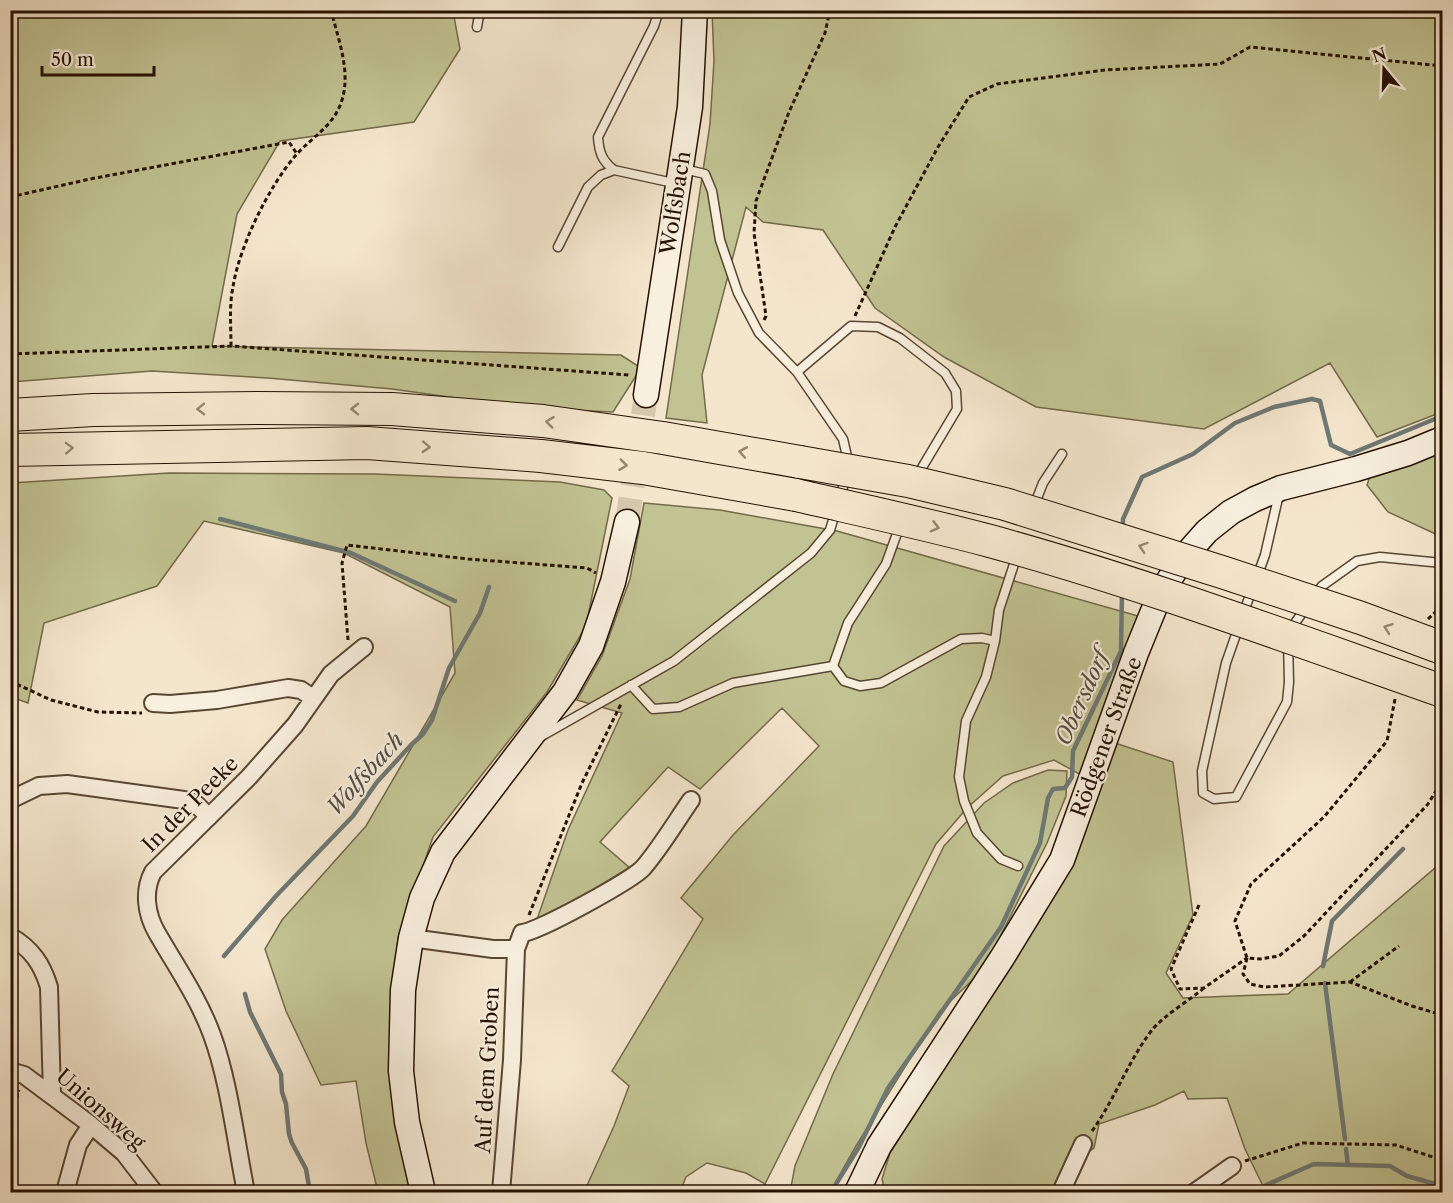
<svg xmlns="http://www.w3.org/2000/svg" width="1453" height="1203" font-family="'Libre Caslon Text',serif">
<rect width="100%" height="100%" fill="#f4e6cd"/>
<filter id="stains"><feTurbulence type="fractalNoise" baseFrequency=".00333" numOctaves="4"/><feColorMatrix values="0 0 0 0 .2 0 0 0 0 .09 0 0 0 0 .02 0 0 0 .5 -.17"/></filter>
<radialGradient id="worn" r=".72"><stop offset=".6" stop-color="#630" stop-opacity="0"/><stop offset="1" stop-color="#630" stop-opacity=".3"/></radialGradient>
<path fill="#c2c393" stroke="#736a4a" stroke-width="1.5" d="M11,10L453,11L460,49L414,122L280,141L237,214L212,346L621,355L641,368L613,412L527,408L392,389L268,378L152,371L11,382Z
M712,11H1442V412L1377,437L1330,363L1204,429L1036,407L944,357L875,308L823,230L763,222L746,207L702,375L707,423L666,418L710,124L714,61Z
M1442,447V537L1388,512L1367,485L1371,473Z
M169,473L375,474L560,482L604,490L612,498L586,626L547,692L433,837L398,938L393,989L415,1192H378L366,1143L356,1081L321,1085L286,1011L265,949L282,920L366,826L455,673L450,607L344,553L204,521L157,586L44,623L28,703L11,697V483Z
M644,503L720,510L837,531L1138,616L1081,775L1054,760L1003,776L967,808L936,844L765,1184L746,1173L707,1163L686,1177L680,1192H584L614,1126L629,1086L612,1071L703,919L681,898L733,835L819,746L782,708L700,789L668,767L600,842L631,869L535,925L568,830L622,713L577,700L602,656L630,579Z
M1112,742L1173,762L1193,915L1166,973L1183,998L1288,994L1442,862V1192H1249L1263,1186L1245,1149L1227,1098L1188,1099L1184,1091L1155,1105L1099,1124L1094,1148L1077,1160L1053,1192H885L882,1179L890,1153L933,1083Z
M1048,770L1067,771L1066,796L1047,843L984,969L939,1012L856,1146L830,1192H790L795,1166L833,1074L944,846L984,803L1013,783Z"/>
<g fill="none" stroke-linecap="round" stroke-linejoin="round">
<path stroke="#6e7874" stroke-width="4.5" d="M220,519L351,553L455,601
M1123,530V519L1142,477L1193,454L1235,423L1274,407L1312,399L1320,401L1331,445L1350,454L1442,416
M224,956L276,896L353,816L377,782L411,745L423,734L432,720L449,668L480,613L489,587
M1323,966L1332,921L1403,849
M1325,983L1345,1139
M245,994L250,1012L281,1074L282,1092L286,1104L289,1134L292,1143L306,1169L310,1192
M1346,1149L1348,1165
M831,1192L859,1147L888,1088L1001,927L1040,843L1048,798L1053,789L1065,788L1072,777L1073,751L1121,651L1122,592
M1264,1192L1266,1185L1314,1164L1390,1166L1407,1176L1442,1186"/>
<path stroke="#d5c6ae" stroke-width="24" stroke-dasharray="24 12" stroke-linecap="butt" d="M627,522L646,395"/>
<defs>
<path id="service" d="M659,10L654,26L598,137C599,152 602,161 614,170L678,184
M477,27L480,10
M684,169L705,174L712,191L720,240L738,293L759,333L797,372L843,439L849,465
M558,247L588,187L601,175L614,170
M797,372L851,326L878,327L900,338L945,373L956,391L957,409L917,476
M1034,506L1043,483L1062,454
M900,525L886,564L848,623L833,666L844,681L860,686L881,683L961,639L982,638L995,641
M1017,555L999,610L995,641L986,677L966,721L959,777L964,801L977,833L1001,859L1018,866
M1257,577L1265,555L1279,494
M1252,589L1226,663L1202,771L1203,793L1214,799L1236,797L1287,702L1289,682L1288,643
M1314,596L1322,586L1357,561L1380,557L1442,563
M1292,631L1295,623L1307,606
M631,685L653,709L679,707L733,683L833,666
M540,737L674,661L811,553L830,530L846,477"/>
<path id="minor" d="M153,703L170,704L217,700L288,688L301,690L313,698
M10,800L39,786L67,784L184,800L196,804L209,817
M10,936C32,949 42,964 49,987L52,1095
M411,938L493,949H516L522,933C538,932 632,880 643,868C661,847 675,823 691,800
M10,1071L24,1075L91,1125L124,1153L154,1192
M65,1192L78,1145L91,1125
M246,1192C236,1143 229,1081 212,1035C199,999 176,966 157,933C146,914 143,891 153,872L249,777L295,725L331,674L364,647
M501,1192L512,1060L516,949
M1061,1192L1083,1144
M1195,1192L1232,1166"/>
<path id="secondary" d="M646,395L690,107L695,10
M423,1192L407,1122L401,1071L403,990L411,938L422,898L443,852L565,692L591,646L613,582L627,522
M857,1192L879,1146L1002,958L1062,860L1136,653L1156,604L1167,583L1183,558L1207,531L1231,512L1255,499L1281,488L1356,469L1408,453L1442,439"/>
<path id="motorway" d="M10,415L93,410L260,408L392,409L543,421L663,438L800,462
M10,450L367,443L541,456L643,468L796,495"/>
</defs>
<use href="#service" stroke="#584633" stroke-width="11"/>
<use href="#minor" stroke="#584633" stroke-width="20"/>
<use href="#secondary" stroke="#241100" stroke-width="27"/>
<use href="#motorway" stroke="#241100" stroke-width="34"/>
<path stroke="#241100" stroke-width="3" stroke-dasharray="4.5 3" stroke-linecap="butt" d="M10,197L90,179L289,142L297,154
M855,316L895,227L938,147L969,97L997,84L1105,70L1220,64L1250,47L1442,66
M764,320L766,316L754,233L756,201L789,112L825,33L830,10
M231,346C231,327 229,306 233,287C239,247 269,186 296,155C313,136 334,126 342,100C351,71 338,39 331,10
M10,354L231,346L629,375
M1428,619L1442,606
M348,640L342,563L347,545L468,559L587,568L596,573
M10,681L51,700L98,712L142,713
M1395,699L1387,741L1324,817L1251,884L1235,921L1247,958L1260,959L1279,956L1304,936L1428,804L1442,781
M1199,905L1171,969L1180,989L1204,988L1247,958
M529,915L582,783L621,704
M1247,958L1243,974L1250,984L1264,987L1350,982L1412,1006L1442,1015
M1350,982L1399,946
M10,1120L19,1090
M1092,1131C1115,1099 1128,1061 1152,1030C1163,1016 1190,1000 1204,988
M1245,1161L1303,1143L1396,1145L1442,1160"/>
<use href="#service" stroke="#f8efde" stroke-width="8"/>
<use href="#minor" stroke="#f8efde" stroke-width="16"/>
<use href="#secondary" stroke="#f8efde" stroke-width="24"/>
<use href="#motorway" stroke="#f4e6cd" stroke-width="32"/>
<defs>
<path id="motorway-bridge" d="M800,462L908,481L1005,504L1225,573L1361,618L1442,648
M796,495C861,510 926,524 990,541C1143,583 1293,639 1442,691"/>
</defs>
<use href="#motorway-bridge" stroke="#241100" stroke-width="34" stroke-linecap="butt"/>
<use href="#motorway-bridge" stroke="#f4e6cd" stroke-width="32"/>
</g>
<defs><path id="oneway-chevron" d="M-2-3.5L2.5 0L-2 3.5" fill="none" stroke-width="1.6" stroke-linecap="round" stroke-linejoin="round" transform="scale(1.5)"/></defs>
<g stroke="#968671">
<use href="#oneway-chevron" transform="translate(201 409) rotate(179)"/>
<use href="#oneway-chevron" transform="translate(355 409) rotate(-180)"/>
<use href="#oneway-chevron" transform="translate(550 422) rotate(-173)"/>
<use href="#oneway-chevron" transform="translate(426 447) rotate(3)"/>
<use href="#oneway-chevron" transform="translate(69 448) rotate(-2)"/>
<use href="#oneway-chevron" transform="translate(743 452) rotate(-170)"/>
<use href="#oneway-chevron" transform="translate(623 465) rotate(7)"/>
<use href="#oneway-chevron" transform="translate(935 527) rotate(15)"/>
<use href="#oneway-chevron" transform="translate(1143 547) rotate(-162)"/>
<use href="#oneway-chevron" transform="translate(1388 628) rotate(-160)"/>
</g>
<g text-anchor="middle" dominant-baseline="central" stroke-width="4.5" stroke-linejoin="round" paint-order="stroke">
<g font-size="21" fill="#241100" stroke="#f8efde">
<text transform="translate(675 203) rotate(-81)">Wolfsbach</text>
<text transform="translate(1106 737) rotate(-70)">Rödgener Straße</text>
<text transform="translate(190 804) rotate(-45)">In der Peeke</text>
<text transform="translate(487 1070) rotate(-87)">Auf dem Groben</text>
<text transform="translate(101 1109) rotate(41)">Unionsweg</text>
</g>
<g font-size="22" font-style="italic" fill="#4f4d44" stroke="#f8efde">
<text transform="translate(1082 698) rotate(-66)">Obersdorf</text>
<text transform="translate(365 774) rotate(-48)">Wolfsbach</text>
</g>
</g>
<rect width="1453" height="1203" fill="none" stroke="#f4e6cd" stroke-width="36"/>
<rect x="12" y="12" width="1429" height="1179" fill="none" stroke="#241100" stroke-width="3"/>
<rect x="18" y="18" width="1417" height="1167" fill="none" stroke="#241100" stroke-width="1.5"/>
<g transform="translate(1384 69) rotate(341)" stroke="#f8efde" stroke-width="4.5" paint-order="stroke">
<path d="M0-4.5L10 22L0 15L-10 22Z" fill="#241100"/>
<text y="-9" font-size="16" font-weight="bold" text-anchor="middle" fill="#241100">N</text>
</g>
<path d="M42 66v9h112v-9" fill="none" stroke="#241100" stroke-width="3"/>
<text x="51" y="66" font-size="18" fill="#241100" stroke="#f8efde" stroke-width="4.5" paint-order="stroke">50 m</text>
<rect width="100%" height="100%" filter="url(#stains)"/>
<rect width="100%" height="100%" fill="url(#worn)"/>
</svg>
